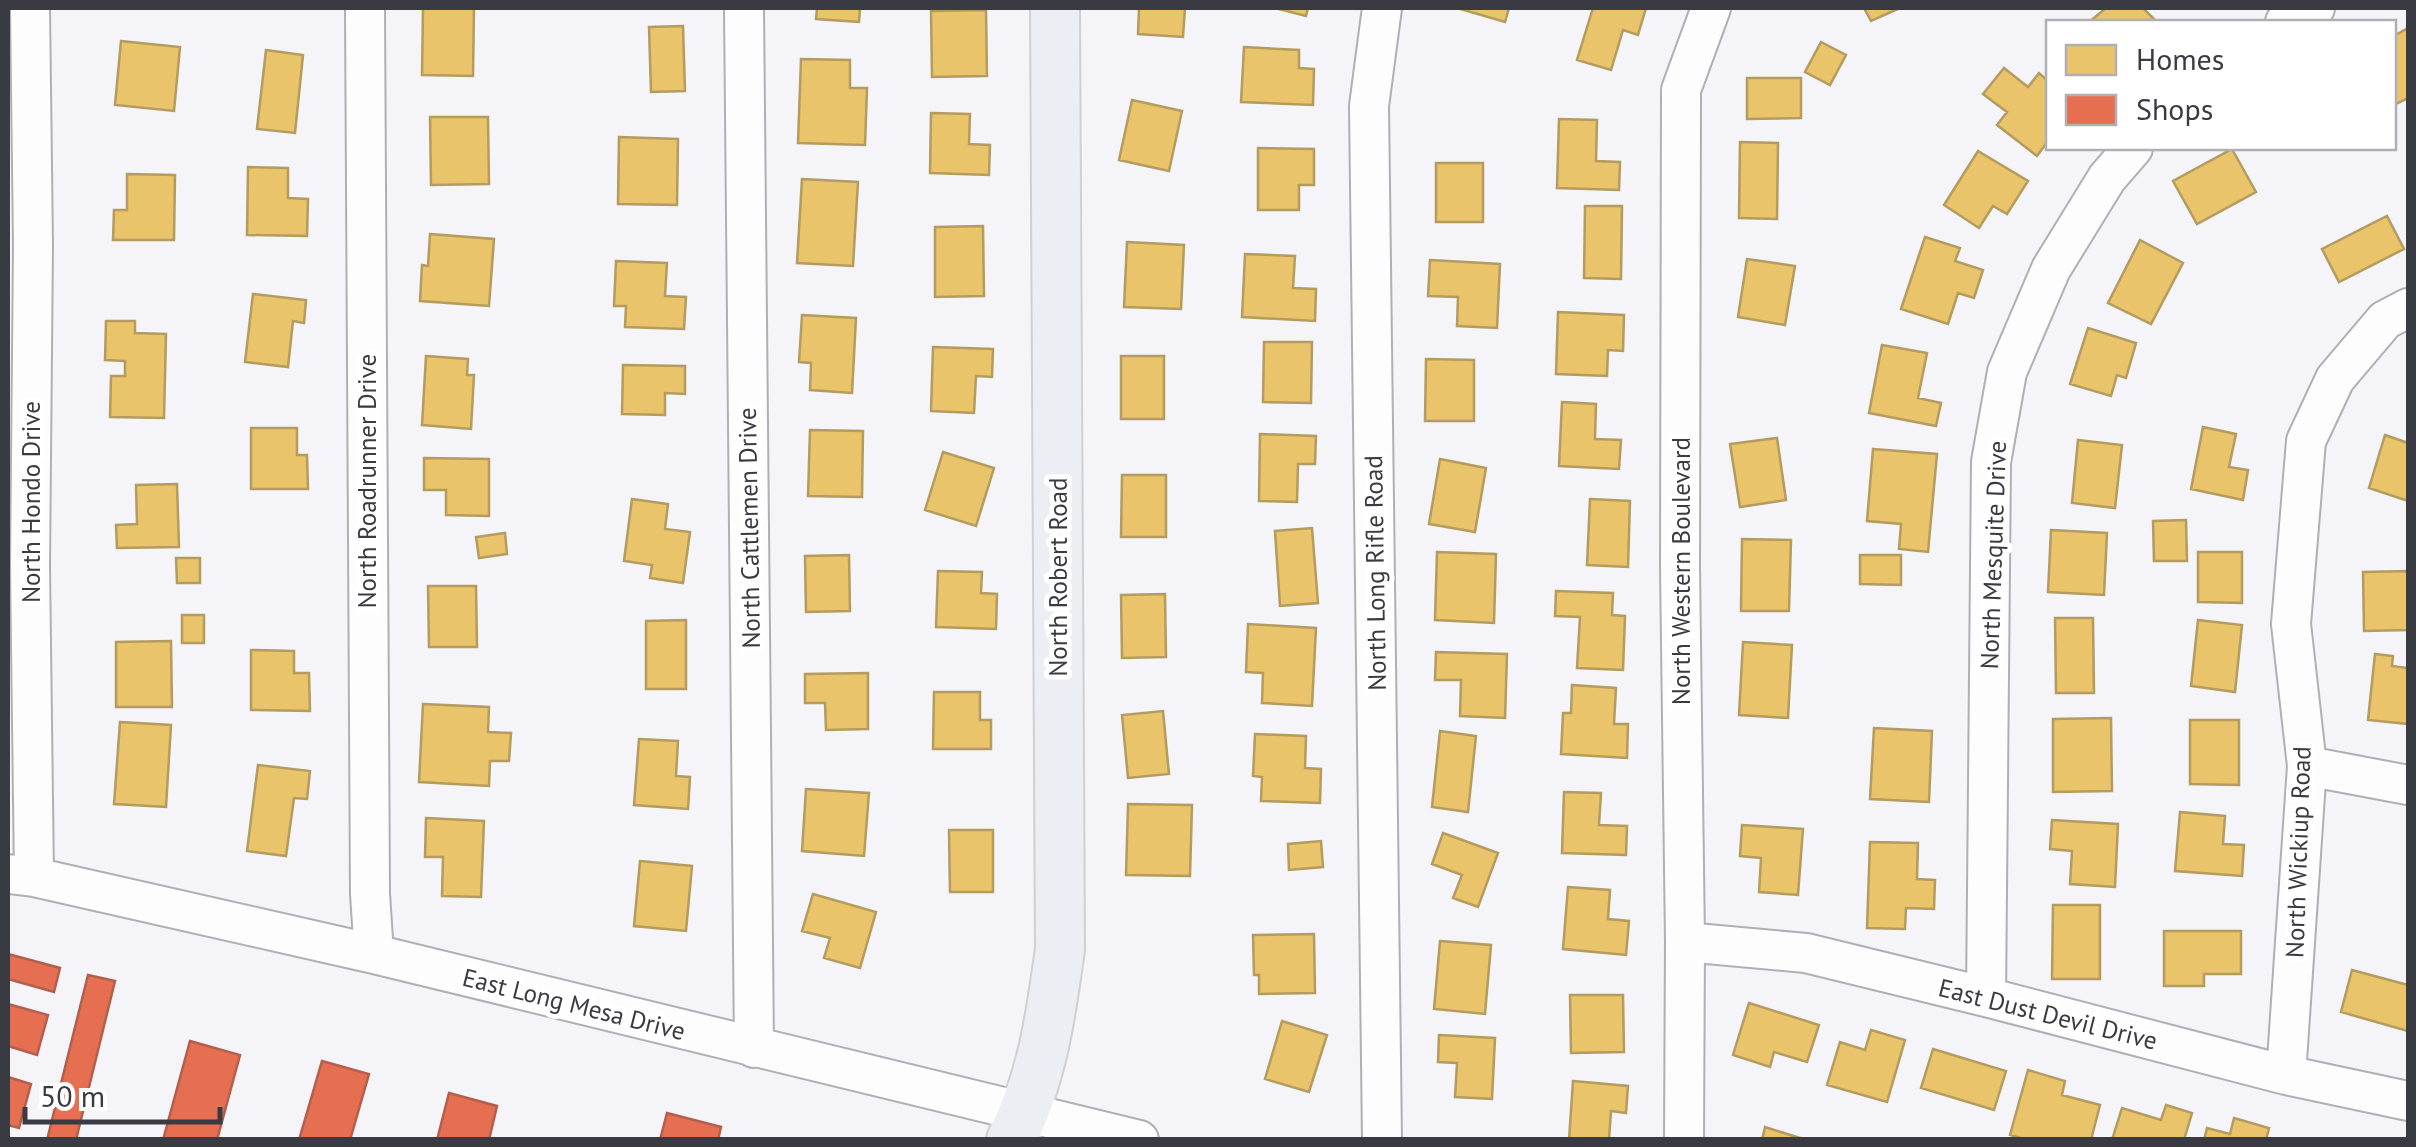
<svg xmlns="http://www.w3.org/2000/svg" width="2416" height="1147" font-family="'PT Sans',sans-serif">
<rect width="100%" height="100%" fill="#f4f4f9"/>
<path fill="#e9c46a" stroke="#b49b5e" stroke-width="2.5" d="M423,8H474L473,76L422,75Z
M817,8H860L859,22L816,19Z
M1122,8H1185L1183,37L1138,34L1139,9Z
M1275,8H1308L1306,16Z
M1457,8H1509L1505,22Z
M1593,8H1646L1638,35L1623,30L1611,70L1577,60Z
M1864,8H1900L1871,21Z
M2106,8H2143L2157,22H2089Z
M986,10L987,76L932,77L931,11Z
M683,26L685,91L651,92L649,27Z
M2408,28V98L2394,105V36Z
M121,41L180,47L174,111L115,105Z
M1821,42L1846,55L1830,85L1805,72Z
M1244,47L1299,50V68L1314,69L1313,105L1241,102Z
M266,50L303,55L295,133L257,129Z
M801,59L850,60V88H867L865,145L798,143Z
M2004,68L2028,87L2039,73L2048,81V141L2037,156L1997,125L2007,112L1983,94Z
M1747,78H1801V118L1747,119Z
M1132,100L1182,111L1169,171L1119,160Z
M931,113L970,114L969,144L990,145L989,175L930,173Z
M430,117H488L489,184L431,185Z
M1559,119L1597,120L1596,161L1620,162L1619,190L1557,188Z
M619,137L678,139L677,205L618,204Z
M1740,142L1778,143L1777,219L1739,218Z
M1258,148L1314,149V185H1299V210H1258Z
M2232,149L2256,192L2197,224L2173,181Z
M1978,151L2028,181L2007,214L1993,206L1979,228L1944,205Z
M1436,163H1483V222H1436Z
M248,167L288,168V198L308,199L307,236L247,235Z
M127,174L175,175L174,240H113L114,210H127Z
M802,179L858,182L853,266L797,263Z
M1585,206H1622L1621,279L1584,278Z
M2387,216L2404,249L2339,282L2322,249Z
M983,226L984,296L935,297V227Z
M430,234L494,239L489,306L420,301L422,265L428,266Z
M1925,237L1960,248L1955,261L1983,270L1974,298L1958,293L1948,324L1901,309Z
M2140,240L2183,263L2151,324L2108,303Z
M1127,242L1184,245L1181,309L1124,307Z
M1245,254L1295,256L1293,288L1316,289L1315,321L1242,317Z
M1747,259L1795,266L1785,325L1738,317Z
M1430,260L1500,264L1497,328L1457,326L1458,297L1428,296Z
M616,261L667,263L665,296L686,297L684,329L625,327L626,306H614Z
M253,294L306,300L304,323L293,321L288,367L245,362Z
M1558,312L1624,315L1623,351L1608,350L1607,376L1556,374Z
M802,315L856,318L852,393L810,390L811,363L799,362Z
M106,321H135V333L166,334L164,418L110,417L111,376H125V361L105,360Z
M2088,328L2136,343L2126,378L2117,375L2111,396L2070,384Z
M1264,342H1312L1311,403L1263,402Z
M1882,345L1927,353L1918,398L1941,403L1936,426L1869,413Z
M933,347L993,349L992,377L976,376L974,413L931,411Z
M426,356L468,359L467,375H474L471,429L422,425Z
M1121,356H1164V419H1121Z
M1426,359L1474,360V421H1425Z
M623,365L685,366V394L665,393V415L622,414Z
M1562,402L1596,404L1595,439L1621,440L1619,469L1559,466Z
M2203,427L2236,434L2229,467L2248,470L2243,500L2191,489Z
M251,428H297V455H307L308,489H251Z
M810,430L863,431L862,497L808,496Z
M1260,434L1316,436L1315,464H1298L1297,502L1259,501Z
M2385,435L2408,443V501L2369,488Z
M1777,438L1786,500L1740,507L1730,444Z
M2078,440L2122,445L2115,508L2072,503Z
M1873,449L1937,454L1928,552L1899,549L1901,524L1867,521Z
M943,452L994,468L976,526L925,510Z
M424,458L489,459V516L446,515V490H424Z
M1440,459L1486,468L1475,532L1429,524Z
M1122,475H1166V537H1121Z
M177,484L179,547L117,548L116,525L137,524L136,485Z
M632,499L668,504L665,529L690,532L683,583L650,578L652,565L624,561Z
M1590,499L1630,501L1628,567L1587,565Z
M2186,520L2187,561H2154L2153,521Z
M1312,528L1318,603L1280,606L1275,531Z
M2051,530L2107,533L2104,595L2048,592Z
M505,533L507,554L479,558L476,537Z
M1742,539L1791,540L1789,611H1741Z
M1437,552L1496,554L1494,623L1435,620Z
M2198,552H2242V603L2198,602Z
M849,555L850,611L806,612L805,556Z
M1860,555H1901V585L1860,584Z
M176,558H200V583H177Z
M938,571L982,572L981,593L997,594L996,629L936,627Z
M2408,571V630L2364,631L2363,572Z
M428,586H476L477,647H429Z
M1556,591L1613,593L1612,615L1625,616L1623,670L1577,668L1580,617L1555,616Z
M1165,594L1166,657L1122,658L1121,595Z
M182,615H204V643H182Z
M2055,618H2093L2094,693H2056Z
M686,620V689H646V621Z
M2198,620L2242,625L2235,692L2191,686Z
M1248,624L1316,628L1312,706L1262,703L1263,673L1246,672Z
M171,641L172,707H116V642Z
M1743,642L1792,645L1788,718L1739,715Z
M251,650L294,651V673H309L310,711L251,710Z
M1436,652L1507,654L1505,718L1460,716L1461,680H1435Z
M2375,654L2393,656L2392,666L2408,668V724L2368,720Z
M868,673V729L826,730L825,703H805V674Z
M1572,685L1616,688L1614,724H1628L1627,758L1561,754L1563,713H1571Z
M934,692H980V720H991V749H933Z
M423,704L489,707L488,732L511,733L509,761H490L489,786L419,782Z
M1163,711L1169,774L1128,778L1122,715Z
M2111,718L2112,791L2053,792V719Z
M2190,720H2239V785L2190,784Z
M120,722L171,725L166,807L114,804Z
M1874,728L1932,731L1929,802L1870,799Z
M1440,731L1476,736L1468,812L1432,807Z
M1255,734L1306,736L1305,768L1321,769L1320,803L1261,801L1262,777L1253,776Z
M639,739L678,741L676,776L690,777L688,809L634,805Z
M258,765L310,771L307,799L294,798L286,856L247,851Z
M806,789L869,793L864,856L802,851Z
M1564,792L1601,793L1599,825L1627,826L1626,855L1562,853Z
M1128,804L1192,805L1190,876L1126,875Z
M2180,812L2225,816L2223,844L2244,845L2242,876L2175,871Z
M426,818L484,821L481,897L442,896L443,857H425Z
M2052,820L2118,824L2115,887L2070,884L2072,851L2050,849Z
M1742,825L1803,829L1798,895L1759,892L1761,858L1740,856Z
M949,830H993V892H950Z
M1443,833L1498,853L1478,907L1453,898L1462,875L1432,864Z
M1321,841L1323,867L1289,870L1288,844Z
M1870,842L1918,843L1917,879L1935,880L1934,909L1906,908L1905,929L1867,928Z
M640,861L692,866L686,931L634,926Z
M1568,887L1610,890L1608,919L1629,921L1626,955L1563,949Z
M813,894L876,912L860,968L824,958L830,938L802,931Z
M2053,905H2100V979H2052Z
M2164,931H2241V974H2204V986H2164Z
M1314,934L1315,993L1259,994V975H1254L1253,935Z
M1440,941L1491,945L1485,1014L1434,1009Z
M2352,970L2408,985V1031L2341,1012Z
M1570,995H1623L1624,1052L1571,1053Z
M1749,1003L1819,1025L1807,1062L1774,1052L1770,1067L1733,1055Z
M1282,1021L1327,1035L1309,1092L1265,1079Z
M1871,1030L1905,1040L1887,1102L1827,1085L1840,1042L1865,1050Z
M1439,1035L1495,1038L1492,1099L1455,1097L1457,1063L1438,1062Z
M1933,1049L2006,1071L1994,1110L1921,1088Z
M2028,1070L2065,1081L2062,1095L2100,1105L2091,1140H2028L2010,1135Z
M1573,1081L1628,1086L1626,1113L1611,1111L1609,1140H1569Z
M2166,1105L2192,1113L2184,1140H2112L2122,1108L2161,1120Z
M2234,1118L2269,1128L2266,1140H2204L2207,1128L2230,1134Z
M1765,1127L1800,1138V1140H1762Z"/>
<path fill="#e76f51" stroke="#b35f4d" stroke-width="2.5" d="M8,954L60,968L54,992L8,979Z
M88,975L115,981L76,1140H47Z
M8,1004L48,1015L37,1055L8,1046Z
M190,1041L240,1055L217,1140H163Z
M322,1061L369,1074L350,1140H299Z
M8,1077L31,1084L19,1128L8,1125Z
M449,1093L497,1106L489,1140H437Z
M667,1113L721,1127L718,1140H660Z"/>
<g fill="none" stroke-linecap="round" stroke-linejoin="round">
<defs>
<path id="minor" d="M30,8L33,246L30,566L34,877
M365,8L370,894L374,954
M744,8L754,1048
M2285,22L2315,8
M2307,766L2408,785
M8,874L34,877L374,954L1139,1140
M1685,942L1806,953L1986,997L2286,1075L2408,1101
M1986,997L1991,462L2007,372L2051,269L2107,178L2133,148
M2286,1075L2307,766L2291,624L2306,441L2335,379L2385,320L2408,308
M1382,1140L1369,106L1382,8
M1684,1140L1685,942L1680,568L1681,90L1711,8"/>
<path id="major" d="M1011,1140C1042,1080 1051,1015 1060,949L1055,8"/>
</defs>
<use href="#minor" stroke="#afafb5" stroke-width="42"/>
<use href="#major" stroke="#d0d0d3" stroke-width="52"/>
<use href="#minor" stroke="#fdfdfe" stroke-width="38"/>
<use href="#major" stroke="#eceef4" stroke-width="48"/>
</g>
<g text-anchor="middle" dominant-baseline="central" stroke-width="10" stroke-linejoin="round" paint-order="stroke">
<g font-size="25" fill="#3a3a43" stroke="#fff">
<text transform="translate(367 481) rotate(-90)">North Roadrunner Drive</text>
<text transform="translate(31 502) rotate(-90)">North Hondo Drive</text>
<text transform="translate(749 528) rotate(-91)">North Cattlemen Drive</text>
<text transform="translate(1993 555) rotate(-88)">North Mesquite Drive</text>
<text transform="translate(1681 571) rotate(-90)">North Western Boulevard</text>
<text transform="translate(1375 573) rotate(-91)">North Long Rifle Road</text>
<text transform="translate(1058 577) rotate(-90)">North Robert Road</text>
<text transform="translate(2298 852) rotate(-88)">North Wickiup Road</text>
<text transform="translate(574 1004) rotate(14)">East Long Mesa Drive</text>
<text transform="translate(2048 1014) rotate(14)">East Dust Devil Drive</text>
</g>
</g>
<rect width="2416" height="1147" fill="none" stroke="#3a3a43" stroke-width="20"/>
<rect x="2046" y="20" width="350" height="130" fill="#ffffff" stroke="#b0b0b4" stroke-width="2.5"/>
<rect x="2066" y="45" width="50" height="30" fill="#e9c46a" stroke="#b0b0b4" stroke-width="2.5"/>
<text x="2136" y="70" font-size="30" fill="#3a3a43">Homes</text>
<rect x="2066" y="95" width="50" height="30" fill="#e76f51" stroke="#b0b0b4" stroke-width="2.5"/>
<text x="2136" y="120" font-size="30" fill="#3a3a43">Shops</text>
<path d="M25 1107v15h195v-15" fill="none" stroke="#3a3a43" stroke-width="5"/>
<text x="40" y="1107" font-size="30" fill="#3a3a43" stroke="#ffffff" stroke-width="8" paint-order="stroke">50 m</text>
</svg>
